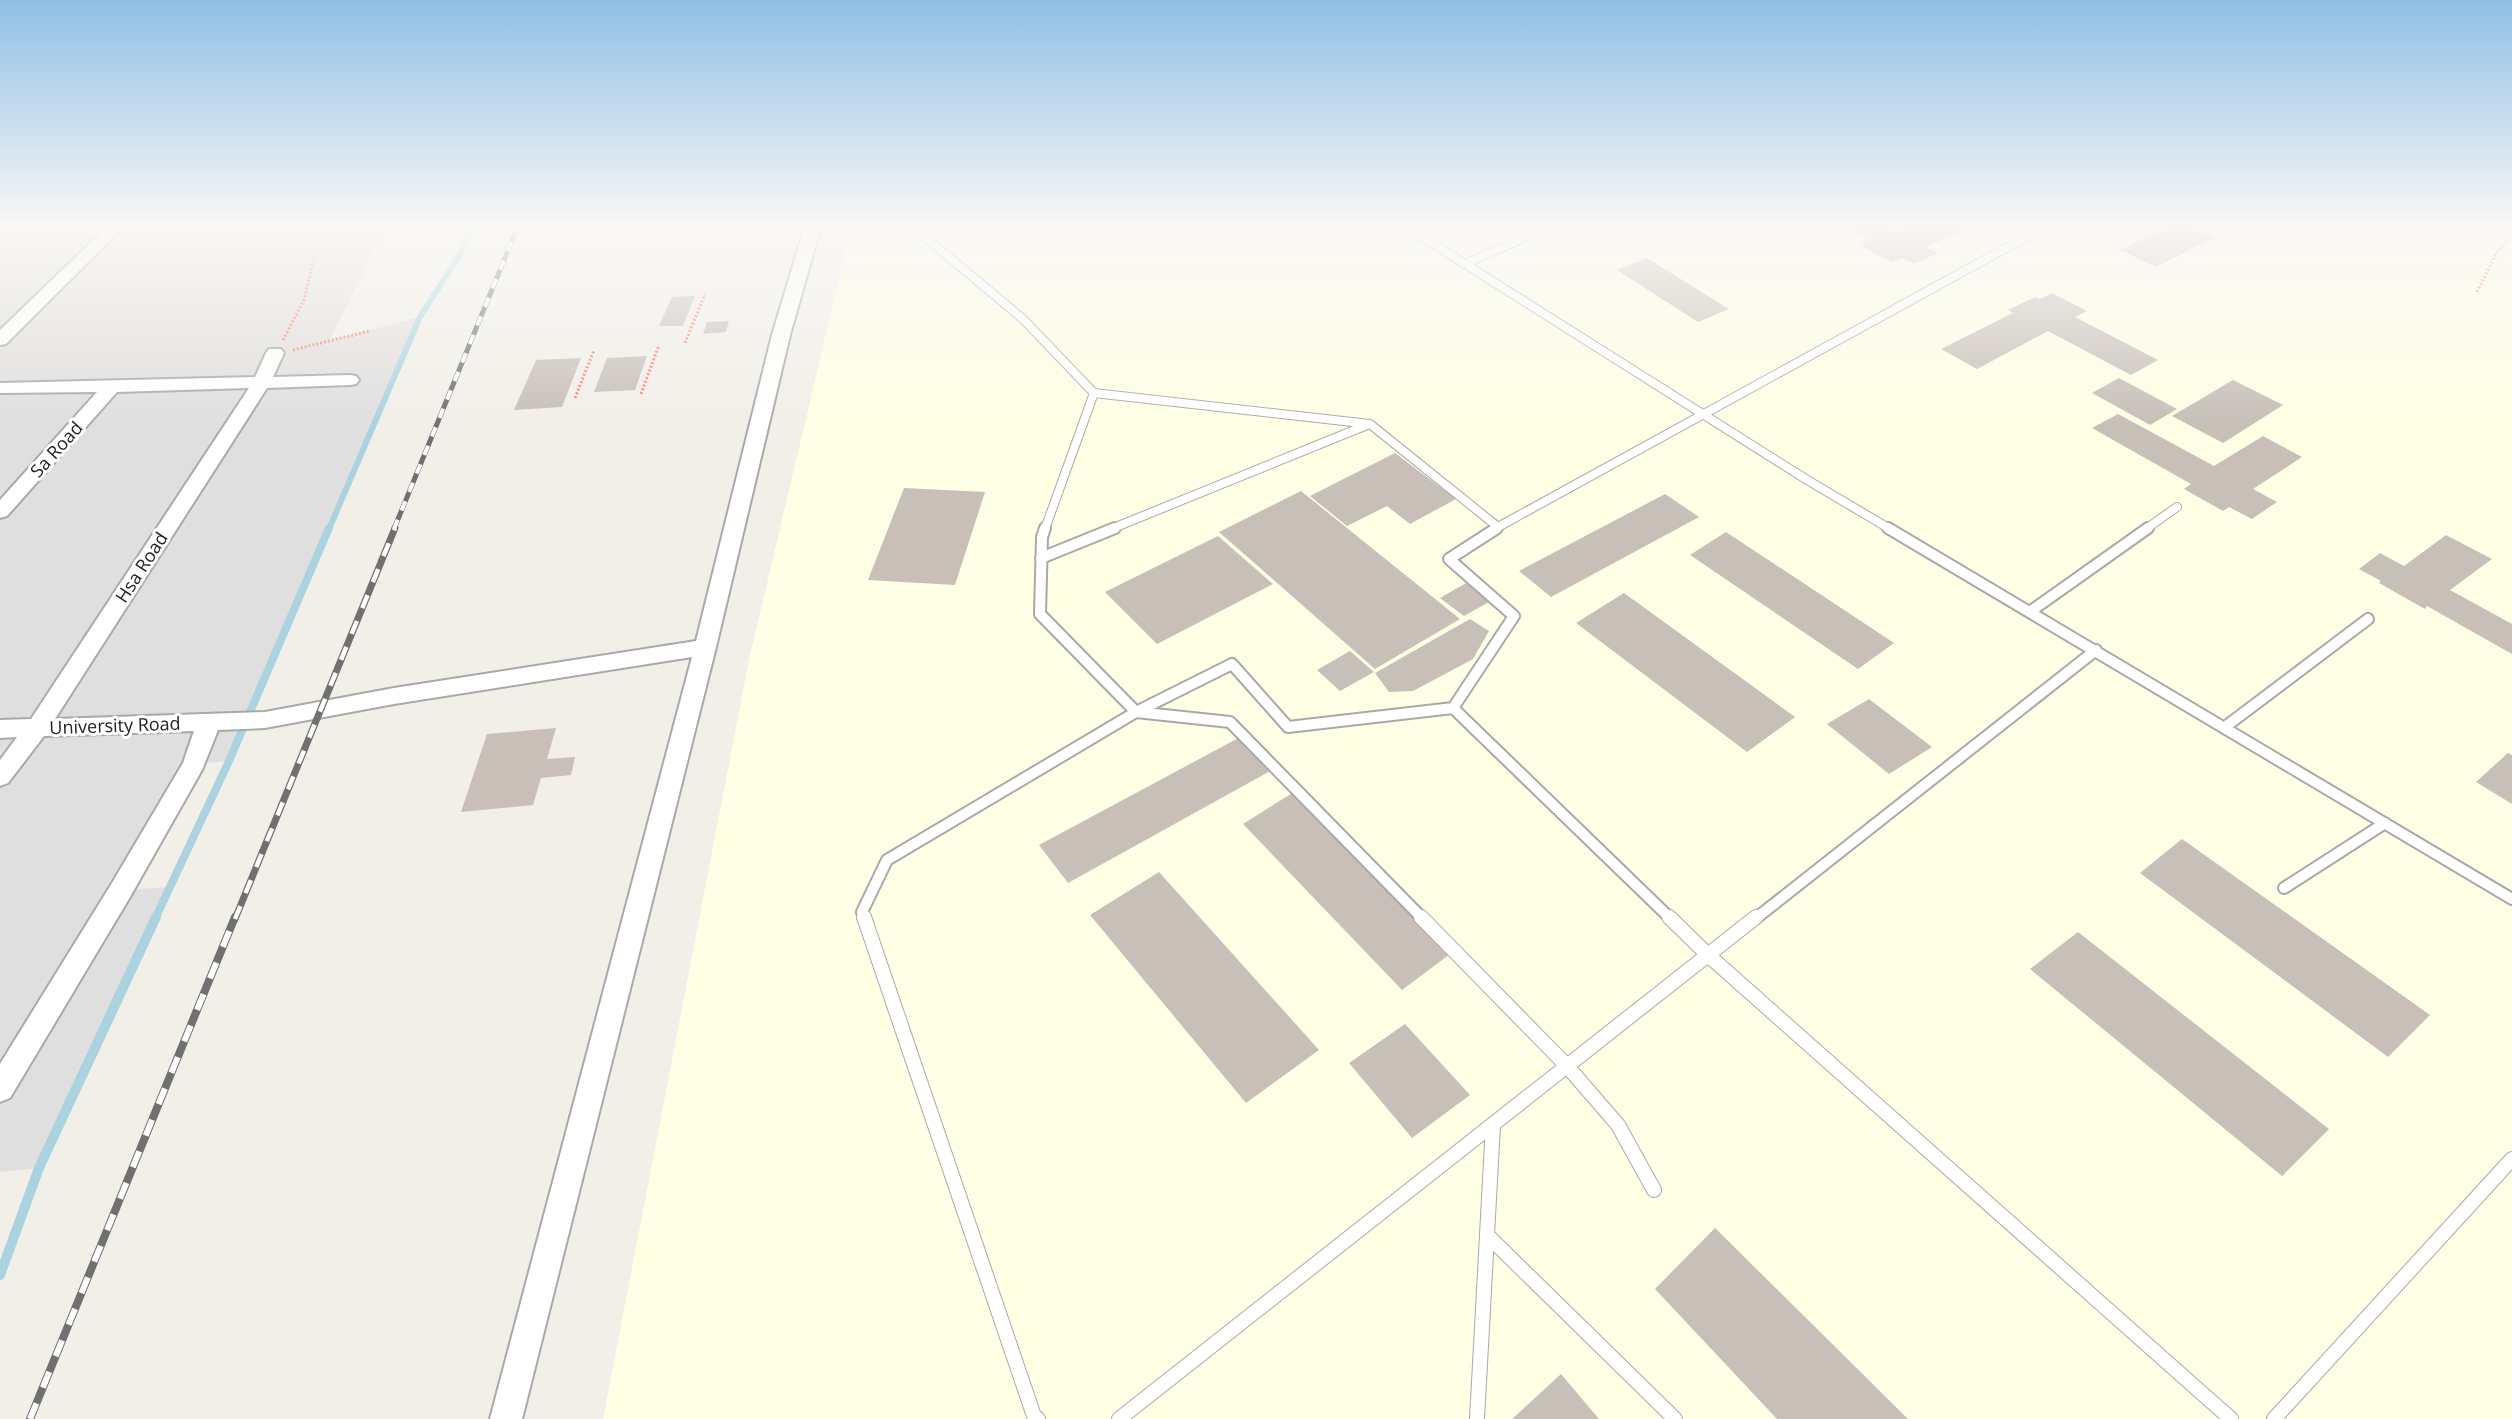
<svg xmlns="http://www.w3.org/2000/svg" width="2512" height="1419" font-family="'Open Sans',sans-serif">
<rect width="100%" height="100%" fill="#f2efe9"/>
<path fill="#e0dfdf" d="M0,226H414L412,229L386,227L329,341L420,317L229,761L194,764L122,890L171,887L39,1168L0,1172Z"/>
<path fill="#ffffe5" d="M844,226H2512V1419H603L749,660L841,270Z"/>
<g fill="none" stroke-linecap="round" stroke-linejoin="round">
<path stroke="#aad3df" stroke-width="6" d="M329,529L420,317L459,256L473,226"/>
<path stroke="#aad3df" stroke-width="8" d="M155,919L229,761L329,528"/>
<path stroke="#aad3df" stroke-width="10" d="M0,1275L39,1168L156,917"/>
</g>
<path fill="#c7bfb8" d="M1843,226H1886L1894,230L1903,226H1976L1926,247L1938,253L1914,264L1903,258L1892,262L1859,245L1870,240Z
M2169,226H2191L2215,237L2156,267L2120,250Z
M1647,258L1729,309L1698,322L1617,270Z
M2052,293L2087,311L2075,317L2158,360L2131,375L2048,331L1977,369L1941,349L2013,313L2008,310L2035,297L2040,299Z
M695,296L683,326H659L672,297Z
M729,321L726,332L703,334L707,322Z
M647,356L635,390L594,392L607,358Z
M581,358L562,407L514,410L536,360Z
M2119,378L2177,409L2150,425L2092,393Z
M2233,380L2283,405L2223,443L2172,416Z
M2118,414L2214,466L2263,436L2302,457L2253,489L2277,502L2252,519L2229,507L2223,511L2184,489L2191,484L2092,428Z
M1395,453L1456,499L1410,524L1387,506L1347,526L1310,496Z
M904,488L985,492L955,585L868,580Z
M1301,491L1460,619L1375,669L1219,532Z
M1665,494L1699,517L1551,597L1519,571Z
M1726,532L1894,643L1858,669L1690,555Z
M2446,535L2492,559L2450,590L2512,624V654L2427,606L2425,609L2379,583L2381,581L2359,569L2380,553L2404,566Z
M1218,536L1273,584L1157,644L1105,592Z
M1466,583L1489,602L1464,616L1440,598Z
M1624,593L1795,717L1747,752L1576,623Z
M1470,619L1489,631L1473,659L1413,691L1389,692L1375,673Z
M1350,651L1374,672L1340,691L1317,670Z
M1869,699L1932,747L1889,774L1827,724Z
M556,728L547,759L575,757L571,775L541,778L533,805L461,812L487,734Z
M1244,735L1274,769L1068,883L1039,845Z
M2508,753L2512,755V804L2476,782Z
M1294,792L1454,951L1402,990L1243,824Z
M2182,839L2430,1015L2388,1057L2140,873Z
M1159,872L1319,1050L1246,1103L1090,915Z
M2078,932L2329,1129L2282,1176L2030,969Z
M1405,1024L1470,1095L1412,1138L1349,1063Z
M1715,1228L1908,1419H1777L1655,1289Z
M1561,1374L1599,1419H1512Z"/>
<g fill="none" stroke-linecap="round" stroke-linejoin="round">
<defs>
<path id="service-far2" d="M912,226L1023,319L1094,393L1045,529
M1405,226L1804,478L1890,529
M1465,264L1550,226
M1094,393L1370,424L1498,527L1495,529
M1498,527L2046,226
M1111,529L1367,425
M2146,529L2177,507"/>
<path id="service-far1" d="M1045,528L1042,537L1040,614L1136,712L1232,664L1288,727L1453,708L1671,919
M1888,528L2512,899
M1041,558L1115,528
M2031,611L2148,528
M1453,708L1514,616L1449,559L1497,528
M2225,727L2368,619
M2284,888L2385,823
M864,919L862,912L887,860L1136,712L1230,722L1423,919
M1755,919L2096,650"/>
<path id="service" d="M864,917L1034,1416L1038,1419
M1421,917L1567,1066L1618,1125L1654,1190
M1669,917L1708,955L2231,1419
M1487,1235L1675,1419
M1119,1419L1756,917
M1477,1419L1493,1125
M2274,1419L2512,1159"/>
<path id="minor" d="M108,226H124L6,344L0,345V330Z
M805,226H821L790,335L716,647L522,1419H490L692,657L394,704L265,728L218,730L202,770L130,897L10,1098L0,1102V1064L112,883L183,763L194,731L44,736L8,783L0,786V760L17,737L0,738V720L31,719L249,388L117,392L7,516L0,518V500L97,392L0,393V383L255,377L266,353L269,349H281L284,353L273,377L350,375L356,376L359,380L356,384L350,385L267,388L55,719L265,712L394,688L696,641L772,335Z"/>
</defs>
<use href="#service-far2" stroke="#a9a9a9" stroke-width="10"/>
<use href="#service-far1" stroke="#a9a9a9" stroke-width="14"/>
<use href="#service" stroke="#a9a9a9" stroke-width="16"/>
<use href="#minor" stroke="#a9a9a9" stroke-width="4"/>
<path stroke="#fa8072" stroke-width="3" stroke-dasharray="2 2" stroke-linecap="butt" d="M2477,292L2496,254L2512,234
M283,340L304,300L314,257
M685,343L705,294
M293,350L369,331
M641,394L659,345
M575,398L594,350"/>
<use href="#service-far2" stroke="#fff" stroke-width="8"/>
<use href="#service-far1" stroke="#fff" stroke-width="10"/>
<use href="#service" stroke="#fff" stroke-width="14"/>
<use href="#minor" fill="#fff" fill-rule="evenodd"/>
<defs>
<path id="rail-far2" d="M394,529L518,226"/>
<path id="rail-far1" d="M235,919L395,528"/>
<path id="rail" d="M30,1419L235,917"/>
</defs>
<use href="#rail-far2" stroke="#707070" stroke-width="5"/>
<use href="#rail-far1" stroke="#707070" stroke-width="7"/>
<use href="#rail" stroke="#707070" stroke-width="8"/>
<use href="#rail-far2" stroke="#fff" stroke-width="4" stroke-dasharray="10" stroke-linecap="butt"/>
<use href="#rail-far1" stroke="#fff" stroke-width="4.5" stroke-dasharray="14" stroke-linecap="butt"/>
<use href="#rail" stroke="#fff" stroke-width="6" stroke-dasharray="17" stroke-linecap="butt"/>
</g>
<linearGradient id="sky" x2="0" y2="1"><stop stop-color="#8fc0e4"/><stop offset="0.53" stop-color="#f9f8f5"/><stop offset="1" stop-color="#f9f8f5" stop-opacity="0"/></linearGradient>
<rect width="2512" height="424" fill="url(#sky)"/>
<g text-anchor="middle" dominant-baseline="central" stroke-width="6" stroke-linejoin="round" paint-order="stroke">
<g font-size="18" fill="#222" stroke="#fff">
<text transform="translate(56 449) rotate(-48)">Sa Road</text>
<text transform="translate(141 567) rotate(-57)">Hsa Road</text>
<text transform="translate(115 725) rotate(-2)">University Road</text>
</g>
</g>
</svg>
